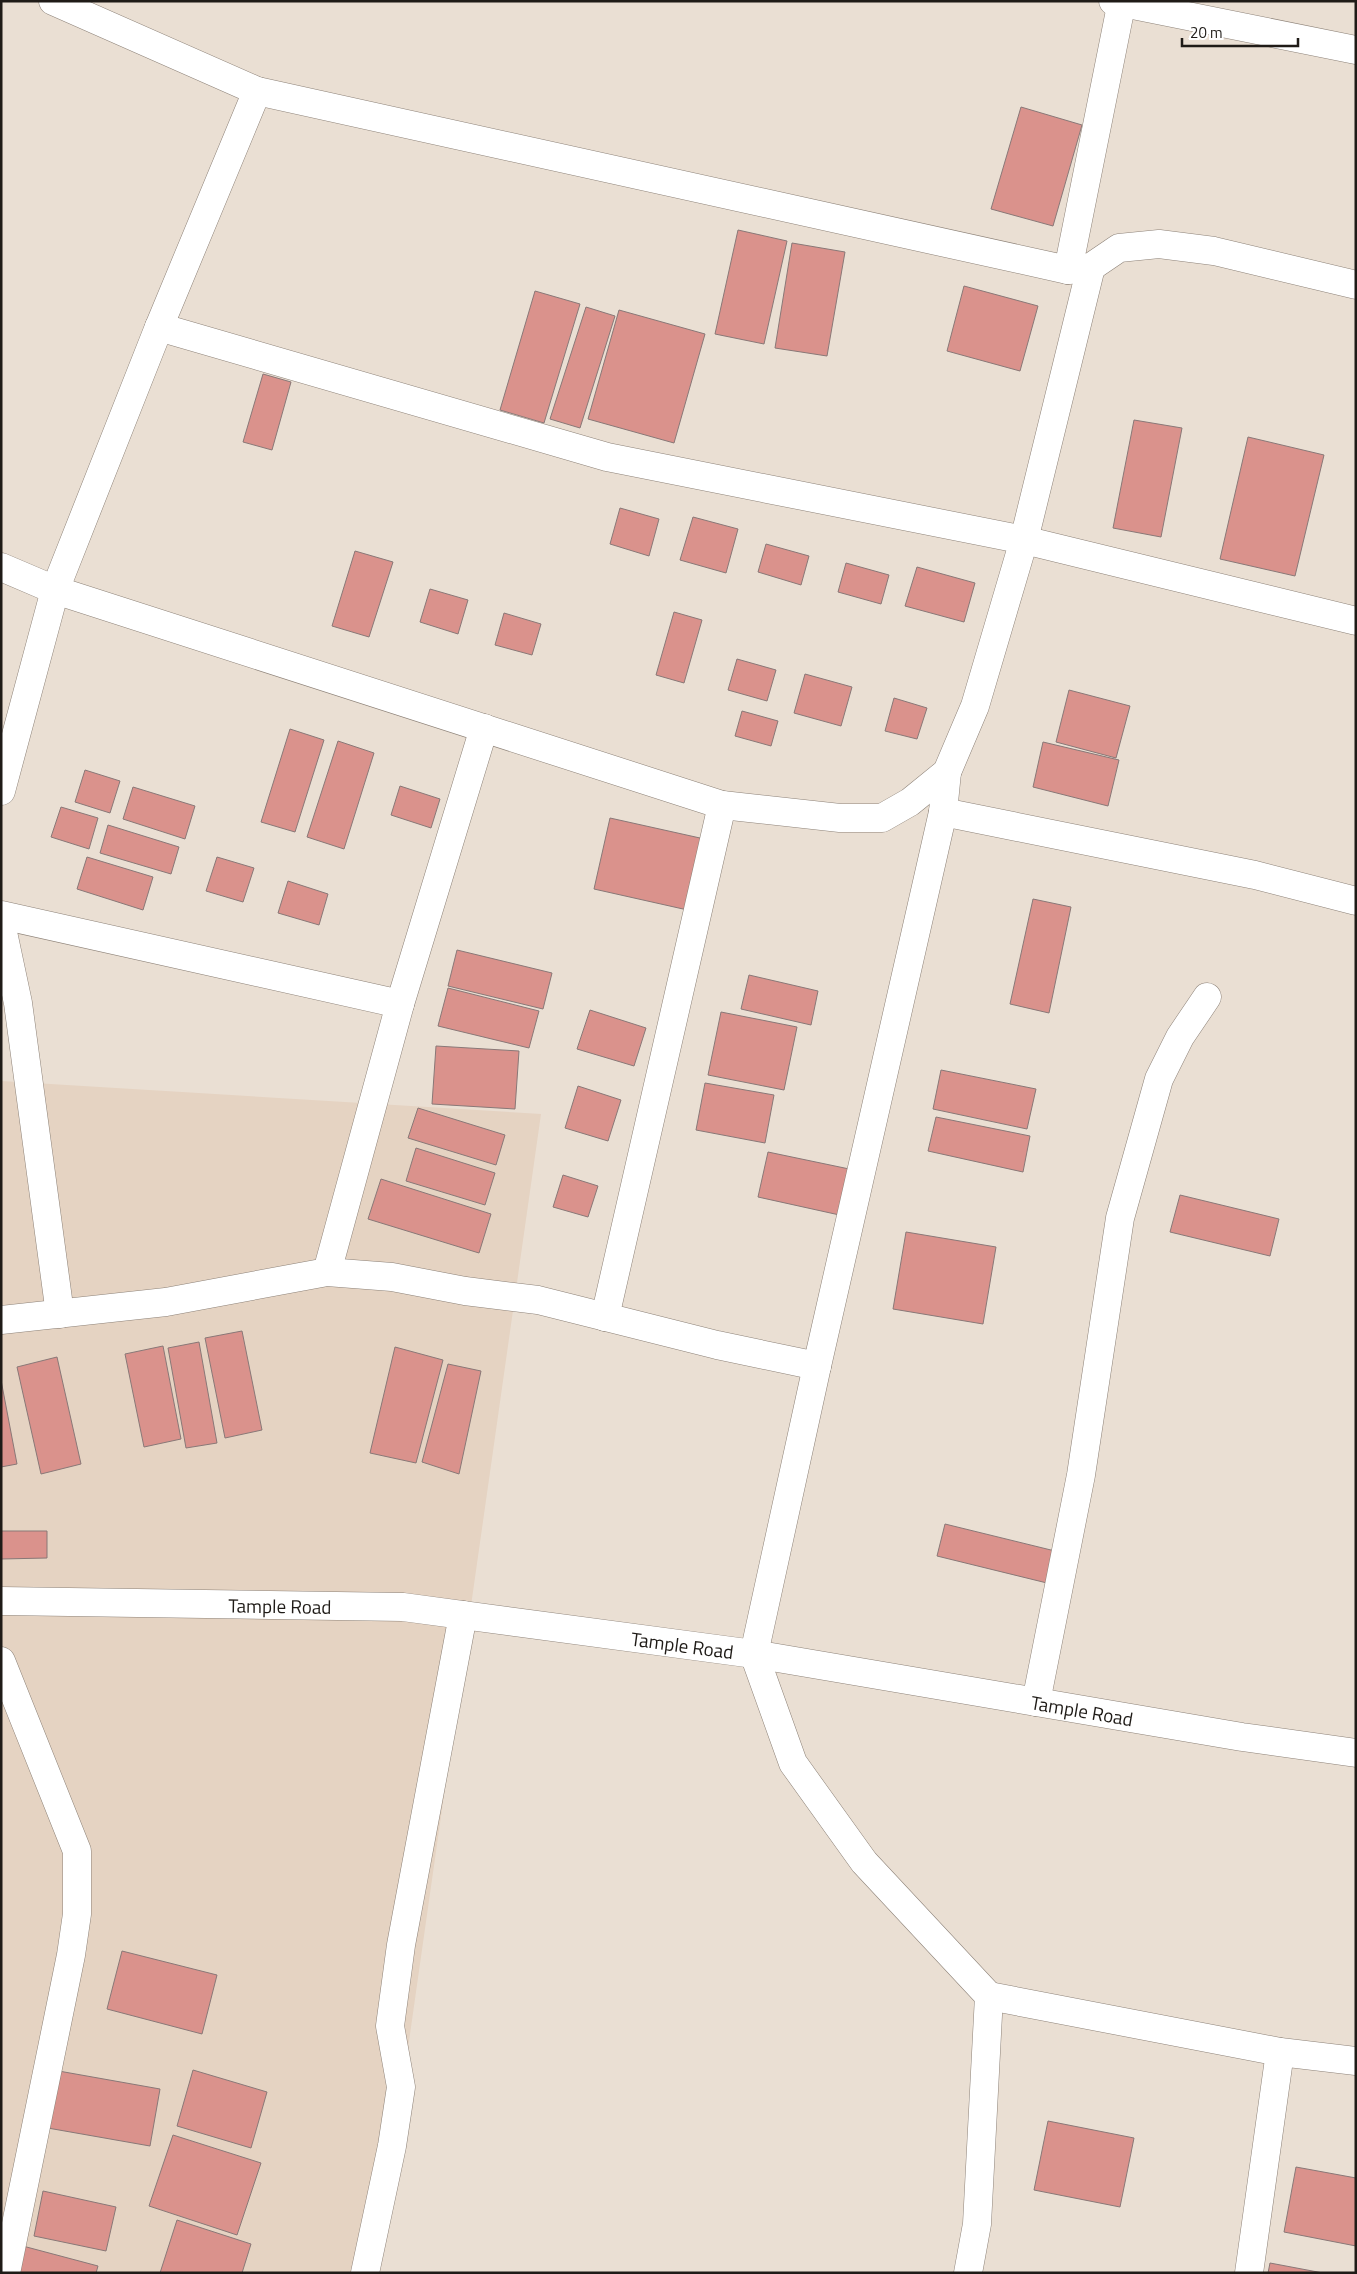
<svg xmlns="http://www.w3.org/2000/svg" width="1357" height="2274" font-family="'Titillium Web',sans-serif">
<rect width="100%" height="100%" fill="#eadfd3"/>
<path fill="#e5d3c2" d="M1,1081L541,1114L376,2273H1Z"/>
<path fill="#da928c" stroke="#897877" d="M1021,107L1082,125L1053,226L991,209Z
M738,230L787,241L764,344L715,334Z
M792,243L845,252L827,356L775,348Z
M964,286L1038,306L1020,371L947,351Z
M535,291L580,304L544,423L500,410Z
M586,307L615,316L580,428L550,419Z
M619,310L705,334L674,443L588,419Z
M263,374L291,382L272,450L243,442Z
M1134,420L1182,428L1161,537L1113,528Z
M1248,437L1324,455L1295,576L1220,559Z
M620,508L659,519L649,556L610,544Z
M693,517L738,529L726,573L680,560Z
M766,544L809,556L801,585L758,572Z
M355,551L393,562L369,637L332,626Z
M846,563L889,575L881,604L838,592Z
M917,567L975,583L964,622L905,606Z
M430,589L468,600L458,634L420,622Z
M674,612L702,620L684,683L656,675Z
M504,613L541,624L532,655L495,645Z
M737,659L776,670L767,701L728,690Z
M805,674L852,687L841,726L794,713Z
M1069,690L1130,706L1116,758L1056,742Z
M894,698L927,708L917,739L885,731Z
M742,711L778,721L771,746L735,736Z
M290,729L324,740L295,832L261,822Z
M338,741L374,753L344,849L307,837Z
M1043,742L1119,760L1108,806L1033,787Z
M85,770L120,781L110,813L75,802Z
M400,786L440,799L431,828L391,815Z
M133,787L195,806L185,839L123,819Z
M61,807L98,818L89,849L51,837Z
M610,818L709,840L692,911L594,889Z
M108,825L179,847L171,874L100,853Z
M87,857L153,877L143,910L77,889Z
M217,857L254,868L243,902L206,891Z
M288,881L328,894L319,925L278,913Z
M1033,899L1071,907L1049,1013L1010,1004Z
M457,950L552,973L543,1009L448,986Z
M749,975L818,991L811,1025L741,1009Z
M448,988L539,1011L529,1048L438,1026Z
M590,1010L646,1028L634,1066L577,1049Z
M721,1012L797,1027L784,1090L708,1075Z
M436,1046L519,1051L515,1109L432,1104Z
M941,1070L1036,1089L1027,1129L933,1109Z
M705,1083L774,1095L765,1143L696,1130Z
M578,1086L621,1100L608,1141L565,1128Z
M418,1108L505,1135L496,1165L408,1138Z
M936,1117L1030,1136L1023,1172L928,1151Z
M416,1148L495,1173L485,1205L406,1181Z
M768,1152L854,1170L844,1216L758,1197Z
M563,1175L598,1186L588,1217L553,1207Z
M381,1179L491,1214L479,1253L368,1219Z
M1180,1195L1279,1219L1270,1256L1170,1232Z
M906,1232L996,1247L983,1324L893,1309Z
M242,1331L262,1430L225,1438L205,1338Z
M199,1342L217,1443L186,1448L168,1348Z
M163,1346L181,1439L144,1447L125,1354Z
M395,1347L443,1360L416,1463L370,1453Z
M57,1357L81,1464L41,1474L17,1367Z
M448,1364L481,1371L459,1474L422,1462Z
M1,1380L17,1464L1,1467Z
M945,1524L1055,1551L1047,1583L937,1556Z
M1,1531H47V1558L1,1559Z
M122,1951L217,1975L202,2034L107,2009Z
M53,2070L160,2089L150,2146L42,2127Z
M193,2070L267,2092L251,2148L177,2126Z
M1048,2121L1134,2138L1120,2207L1034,2190Z
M173,2135L261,2163L237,2235L149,2206Z
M1296,2167L1356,2178V2246L1284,2232Z
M43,2191L116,2207L106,2251L34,2236Z
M177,2220L251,2244L242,2273H160Z
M19,2245L98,2266L96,2273H12Z
M1270,2263L1323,2273H1268Z"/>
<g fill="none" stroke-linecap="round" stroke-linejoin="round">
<defs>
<g id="minor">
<path d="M53,1L257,91L1068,270L1091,267L1119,248L1159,244L1214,251L1356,285"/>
<path d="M1113,1L1356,50"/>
<path d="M1068,270L1122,1"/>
<path d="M159,327L257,91"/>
<path d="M1,567L55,590L722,805L840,818H882L910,802L947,772L975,706L1024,540L1091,267"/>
<path d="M947,772L943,812L817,1366L754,1654L793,1763L864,1862L989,1996L977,2224L968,2273"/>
<path d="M1,791L55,590L159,327L607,457L1024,540L1356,621"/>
<path d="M943,812L1255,875L1356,901"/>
<path d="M1,915L400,1004L484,728"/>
<path d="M1,923L18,1003L60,1314"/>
<path d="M327,1272L400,1004"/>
<path d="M605,1317L722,805"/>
<path d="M1,1320L166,1302L327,1272L392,1277L465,1291L538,1300L717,1345L817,1366"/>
<path id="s1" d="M1,1601L403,1607L754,1654L1242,1737L1356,1753"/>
<path d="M1,1661L77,1851V1914L71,1955L6,2273"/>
<path d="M1036,1702L1081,1475L1120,1218L1159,1079L1180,1037L1207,997"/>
<path d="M989,1996L1280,2052L1356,2061"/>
<path d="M365,2273L392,2146L401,2087L390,2026L401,1945L463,1615"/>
<path d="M1249,2273L1280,2052"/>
</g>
</defs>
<use href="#minor" stroke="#8d8278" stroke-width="29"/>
<use href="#minor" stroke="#fff" stroke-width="28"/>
</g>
<g text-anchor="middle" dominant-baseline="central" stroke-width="4" stroke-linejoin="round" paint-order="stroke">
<g font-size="19" fill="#1f1b17" stroke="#fff">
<text stroke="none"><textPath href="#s1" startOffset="279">Tample Road</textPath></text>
<text stroke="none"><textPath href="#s1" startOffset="684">Tample Road</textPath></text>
<text stroke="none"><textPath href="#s1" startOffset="1089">Tample Road</textPath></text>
</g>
</g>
<rect width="1357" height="2274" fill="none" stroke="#1f1b17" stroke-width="5"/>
<path d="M1182 38v8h116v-8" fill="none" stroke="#1f1b17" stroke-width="2.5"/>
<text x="1190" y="38" font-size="15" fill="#1f1b17" stroke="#ffffff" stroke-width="4" paint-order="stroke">20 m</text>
</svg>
